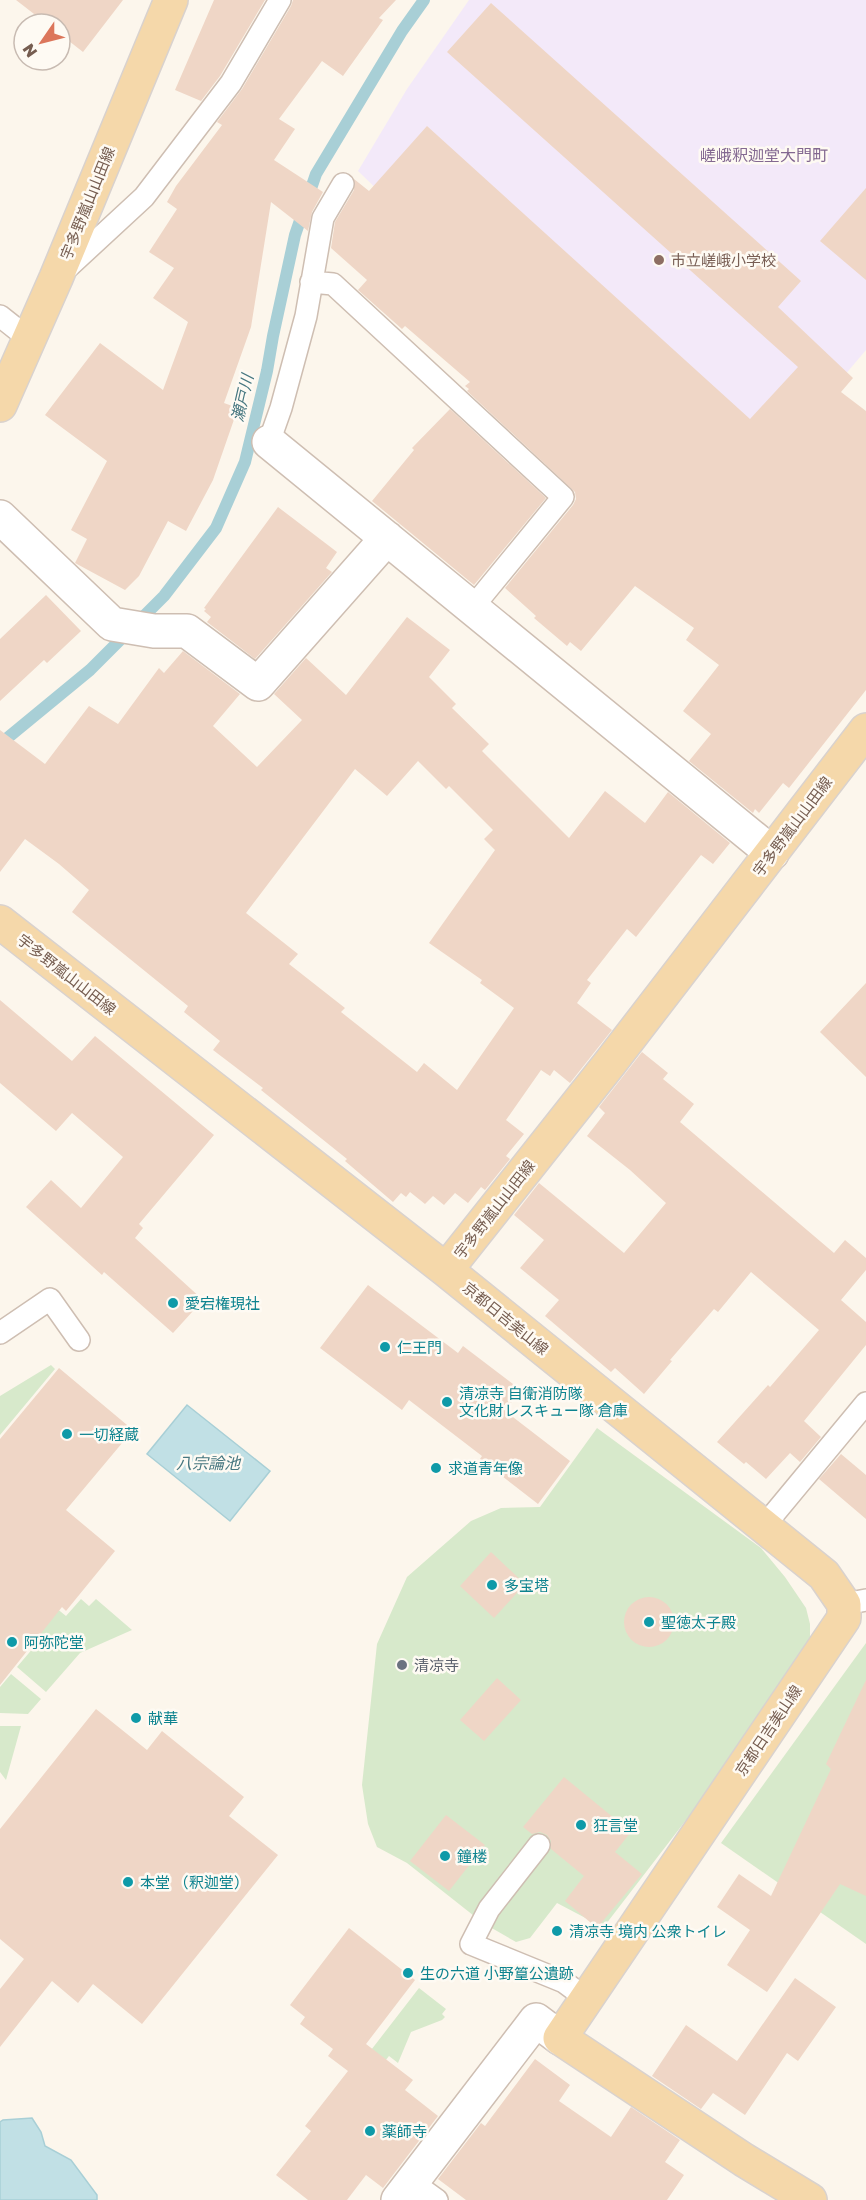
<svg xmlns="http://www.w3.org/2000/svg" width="866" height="2200" font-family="'Golos Text','Noto Sans JP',sans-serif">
<rect width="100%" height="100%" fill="#fcf6ec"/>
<path fill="#f3e9f9" d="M469,0H866V350L810,416L768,566L358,171L407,89Z"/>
<path fill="#d7e9cb" d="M51,1365L55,1369L0,1435V1396Z
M597,1428L761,1548L785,1577L806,1608L810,1624V1641L800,1672L606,1924L595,1923L557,1903L530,1938L516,1942L483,1923L407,1863L377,1847L368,1824L362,1785L377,1644L407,1577L471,1521L501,1508L540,1507Z
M81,1599L89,1606L96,1599L132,1630L80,1653L46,1692L17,1667L34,1647L22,1636L50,1603L66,1616Z
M866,1643V1944L721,1843Z
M11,1674L41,1699L28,1714L0,1713V1687Z
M0,1726H21L6,1780L0,1772Z
M419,1988L446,2009L442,2014L445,2017L442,2020L411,2032L398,2063L389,2056L382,2065L368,2054Z"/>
<path fill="#c1e0e5" stroke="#a8cfd6" stroke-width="1.5" d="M187,1405L270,1471L230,1521L147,1454Z
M32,2118L41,2132L45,2146L71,2160L97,2195V2200H0V2122L3,2120Z"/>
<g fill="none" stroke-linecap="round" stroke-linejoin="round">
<path stroke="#a8cfd6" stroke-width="12" d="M0,744L90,670L164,596L216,528L245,462L267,371L273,336L295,235L316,174L402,31L424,0"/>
</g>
<path fill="#efd6c6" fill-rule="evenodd" d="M16,0H123L83,52L60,34V24H47Z
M214,0H265L220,76L201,101L175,90Z
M293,0H396L379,18L383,20L343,76L322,61L279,119L295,129L274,160L323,192L312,212L308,231L271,202L251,327L224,403L238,408L213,480L186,531L168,521L139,576L125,590L75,563L87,539L71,530L107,461L45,415L100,343L163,390L188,322L153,298L174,268L149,252L177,209L167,202L176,186L222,125L217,122L242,89L291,6Z
M491,3L801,281L778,307L853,378L841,392L866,411V690L789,788L783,783L759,813L755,809L753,813L689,761L711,734L683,711L719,665L686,640L694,628L635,586L581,651L570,642L567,646L534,618L536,616L505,588L573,505L576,499L575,492L467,391L469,389L465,386L470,382L405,326L402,329L358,290L367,280L331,248L335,222L354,190V179L369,191L427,126L750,419L798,367L447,52Z
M866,188V280L820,241Z
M450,409L546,498L474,585L372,501L414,450L412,448Z
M278,507L337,552L326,568L332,572L255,659L207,622L211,617L204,611L206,609L204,608Z
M46,595L81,631L47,663L44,660L0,701V639Z
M407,617L450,650L429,677L456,704L452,708L489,744L482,751L569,838L605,791L645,823L668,792L730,843L713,864L701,855L636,937L627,929L587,980L591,983L577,1003L612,1030L570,1083L554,1070L550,1076L541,1070L506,1120L524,1134L506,1156L510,1159L485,1190L481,1187L468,1203L455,1193L444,1205L433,1196L425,1204L410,1192L406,1197L401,1193L393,1202L345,1161L347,1159L261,1090L263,1088L213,1050L220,1041L184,1012L188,1006L72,912L89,890L59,864L25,839L0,872V730L45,764L89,706L118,724L159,668L164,673L183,651L240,694L213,726L257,767L302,720L274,694L306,658L346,695ZM418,761L446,789L449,786L493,830L484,839L495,850L429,943L482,980L480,983L514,1008L457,1090L424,1063L417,1072L341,1012L345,1008L289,964L298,954L246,913L355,769L387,796Z
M866,983V1077L820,1032Z
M0,1000L72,1061L95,1036L214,1135L139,1224L143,1228L135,1238L203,1300L173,1333L104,1272L102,1275L26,1207L51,1180L81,1208L123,1157L72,1113L56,1131L0,1083Z
M642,1052L668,1073L663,1079L694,1104L680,1122L834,1253L845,1240L866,1258V1270L841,1300L866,1322V1345L804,1421L821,1437L800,1462L790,1453L766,1479L746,1462L744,1464L717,1442L768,1385L770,1387L819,1330L751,1272L718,1312L714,1309L670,1360L672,1361L644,1394L615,1368L611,1372L545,1316L559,1300L520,1268L544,1240L514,1215L539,1183L624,1253L666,1203L630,1170L587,1136L605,1113L599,1107Z
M368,1285L458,1353L463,1346L521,1390L505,1411L570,1461L538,1504L480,1459L482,1456L409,1400L402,1410L320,1348Z
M59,1368L133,1430L66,1510L115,1551L66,1611L62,1607L0,1685V1439Z
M841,1454L866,1475V1519L819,1479Z
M491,1552L525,1584L494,1618L460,1586Z
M624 1622a25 25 0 1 1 50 0a25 25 0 1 1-50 0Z
M497,1678L521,1700L484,1741L460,1720Z
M866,1680V1896L840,1884L767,1992L727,1965L750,1930L717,1907L739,1874L771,1896L831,1769L826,1764Z
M96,1709L147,1750L162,1731L244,1797L229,1816L278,1855L142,2024L93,1984L78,2003L52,1981L0,2047V1989L24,1959L0,1939V1829Z
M564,1777L631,1832L615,1852L642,1874L597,1928L565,1901L584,1876L551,1849V1841L547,1835L540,1832L532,1834L523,1827Z
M446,1815L485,1845L449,1891L410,1861Z
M349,1928L415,1980L366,2044L413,2080L405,2090L438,2116L383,2188L366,2175L347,2200H308L276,2175L311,2131L305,2126L348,2071L328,2056L333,2049L300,2024L305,2017L290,2005Z
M795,1978L836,2007L798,2061L787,2053L745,2115L713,2093L701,2109L652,2076L686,2025L737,2061Z
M535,2059L570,2085L559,2101L611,2137L631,2107L680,2140L665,2162L684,2175L667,2200H466L438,2179L481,2123L485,2126Z"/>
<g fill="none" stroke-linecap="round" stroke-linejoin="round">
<defs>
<path id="lane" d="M65,270L144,197L231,83L280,0
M311,282L333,284L563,497L472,608
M0,316L29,339
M269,442L281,408L306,316L323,218L343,184
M0,1333L50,1299L79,1340
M764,1526L866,1403
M844,1604L866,1600
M539,1845L489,1909L471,1944L564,1982L587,1999
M412,2182L437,2200"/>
<path id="street" d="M269,442L772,853
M0,517L112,624L154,631H187L258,684L387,538
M398,2200L536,2020L560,2038"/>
<path id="primary" d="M0,405L56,278L171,0
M0,922L446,1270L824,1575L844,1604V1618L560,2038L744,2160L810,2200
M446,1270L610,1063L866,730"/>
</defs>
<use href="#lane" stroke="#cebeb2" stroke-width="24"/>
<use href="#street" stroke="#cebeb2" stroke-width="36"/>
<use href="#primary" stroke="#d9d2ce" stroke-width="36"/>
<use href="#lane" stroke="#fff" stroke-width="21"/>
<use href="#street" stroke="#fff" stroke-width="33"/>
<use href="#primary" stroke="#f5d8aa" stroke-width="33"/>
</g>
<circle fill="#8d6e63" stroke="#fefaf3" stroke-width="2" cx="659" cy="260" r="6"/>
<g fill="#0f9aa8" stroke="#fefaf3" stroke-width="2">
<circle cx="173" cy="1303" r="6"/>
<circle cx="385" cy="1347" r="6"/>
<circle cx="447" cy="1402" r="6"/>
<circle cx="67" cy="1434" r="6"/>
<circle cx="436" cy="1468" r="6"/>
<circle cx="492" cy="1585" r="6"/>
<circle cx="649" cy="1622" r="6"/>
<circle cx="12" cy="1642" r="6"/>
<circle cx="136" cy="1718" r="6"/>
<circle cx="581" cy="1825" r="6"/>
<circle cx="445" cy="1856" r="6"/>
<circle cx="128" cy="1882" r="6"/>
<circle cx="557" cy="1931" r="6"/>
<circle cx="408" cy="1973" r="6"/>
<circle cx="370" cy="2131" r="6"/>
</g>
<circle fill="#6b7280" stroke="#fefaf3" stroke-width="2" cx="402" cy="1665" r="6"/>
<g text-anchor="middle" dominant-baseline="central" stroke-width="5" stroke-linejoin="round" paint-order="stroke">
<g font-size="15" fill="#765d50" stroke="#fefaf3">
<text transform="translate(87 203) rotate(-68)">宇多野嵐山山田線</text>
<text transform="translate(792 826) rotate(-53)">宇多野嵐山山田線</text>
<text transform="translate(67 974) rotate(38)">宇多野嵐山山田線</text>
<text transform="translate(494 1209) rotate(-52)">宇多野嵐山山田線</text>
<text transform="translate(506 1318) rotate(39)">京都日吉美山線</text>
<text transform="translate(768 1730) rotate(-56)">京都日吉美山線</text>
</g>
<g font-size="15" fill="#785e54" stroke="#fefaf3" text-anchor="start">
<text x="671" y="260">市立嵯峨小学校</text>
</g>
<g font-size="15" fill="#0d838f" stroke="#fefaf3" text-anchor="start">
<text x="185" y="1303">愛宕権現社</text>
<text x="397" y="1347">仁王門</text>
<text x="459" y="1393">清凉寺 自衛消防隊<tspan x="459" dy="17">文化財レスキュー隊 倉庫</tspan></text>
<text x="79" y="1434">一切経蔵</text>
<text x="448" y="1468">求道青年像</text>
<text x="504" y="1585">多宝塔</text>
<text x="661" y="1622">聖徳太子殿</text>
<text x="24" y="1642">阿弥陀堂</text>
<text x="148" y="1718">献華</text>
<text x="593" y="1825">狂言堂</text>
<text x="457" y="1856">鐘楼</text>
<text x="140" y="1882">本堂 （釈迦堂）</text>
<text x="569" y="1931">清凉寺 境内 公衆トイレ</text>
<text x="420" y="1973">生の六道 小野篁公遺跡</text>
<text x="382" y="2131">薬師寺</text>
</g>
<g font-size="15" fill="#5b616d" stroke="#fefaf3" text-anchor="start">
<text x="414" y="1665">清凉寺</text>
</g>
<g font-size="16" fill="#836891" stroke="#fefaf3">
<text x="764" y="155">嵯峨釈迦堂大門町</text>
</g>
<g font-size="16" font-style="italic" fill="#477780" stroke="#fefaf3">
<text transform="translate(242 398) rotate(-77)">瀬戸川</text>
<text x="208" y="1463">八宗論池</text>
</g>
</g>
<g transform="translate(42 42) rotate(235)"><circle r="28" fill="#fefaf3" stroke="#c8bbb2" stroke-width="1.5"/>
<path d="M0-4.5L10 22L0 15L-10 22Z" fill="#dc765b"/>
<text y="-9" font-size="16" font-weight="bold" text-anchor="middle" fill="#765d50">N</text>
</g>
</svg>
